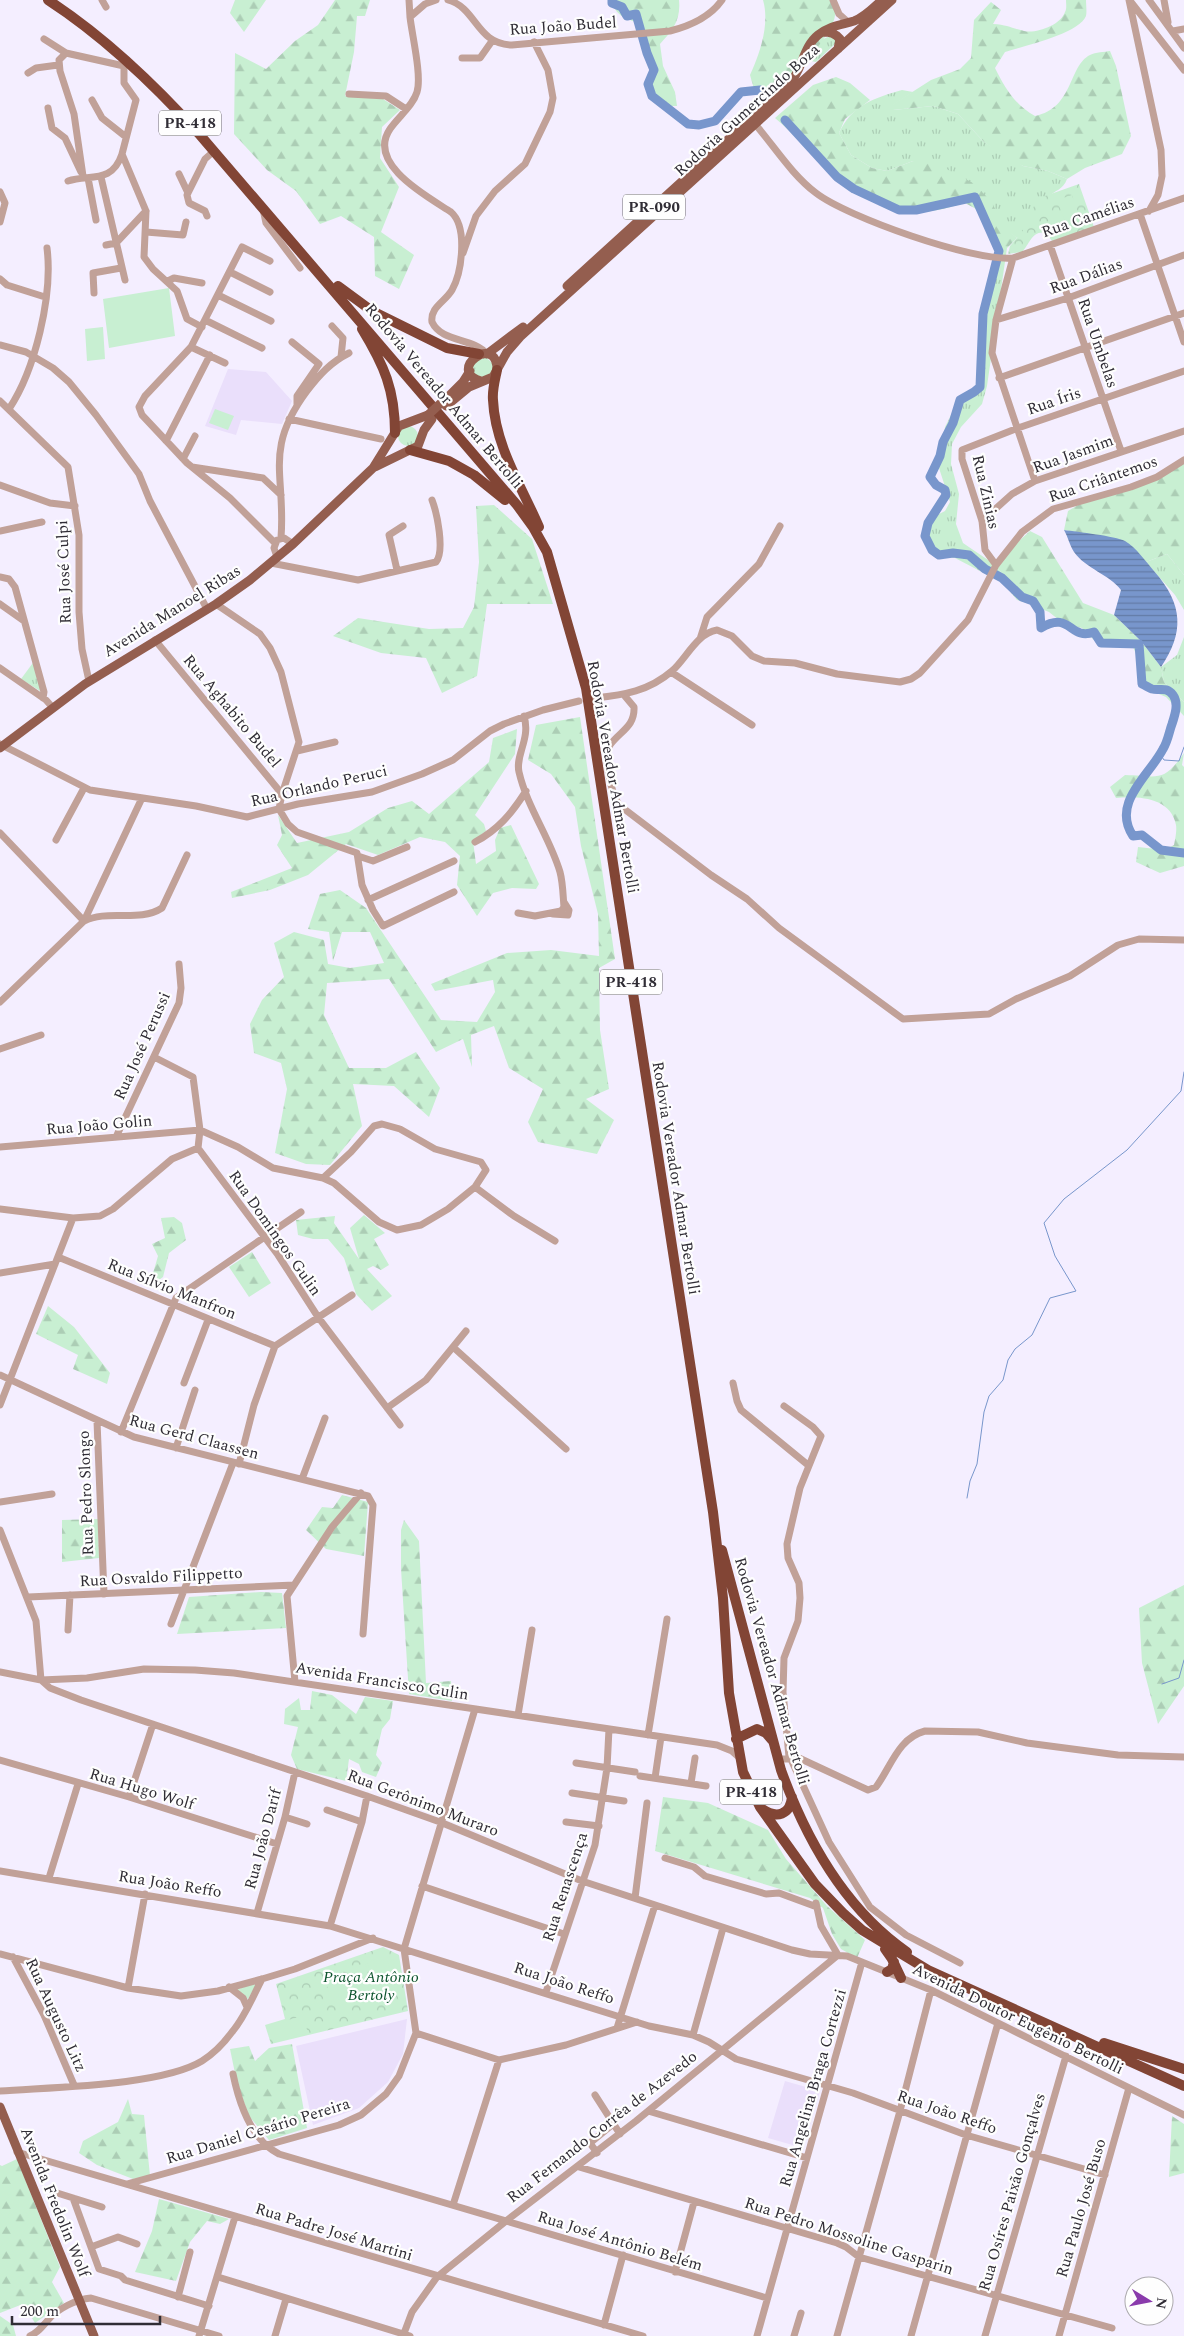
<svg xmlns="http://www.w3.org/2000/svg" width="1184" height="2336" font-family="Spectral,serif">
<defs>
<pattern id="grass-tufts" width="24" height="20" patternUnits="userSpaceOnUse" patternTransform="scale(1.25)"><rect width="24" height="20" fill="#c8efd2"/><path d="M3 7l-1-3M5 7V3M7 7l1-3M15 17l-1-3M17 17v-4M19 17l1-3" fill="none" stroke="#accdb5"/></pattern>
<pattern id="forest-firs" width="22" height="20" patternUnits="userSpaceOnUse" patternTransform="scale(1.25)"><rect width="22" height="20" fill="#c8efd2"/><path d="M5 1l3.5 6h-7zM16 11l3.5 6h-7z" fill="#accdb5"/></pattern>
<pattern id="park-crowns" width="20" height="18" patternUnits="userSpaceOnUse" patternTransform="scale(1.25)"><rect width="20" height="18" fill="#c8efd2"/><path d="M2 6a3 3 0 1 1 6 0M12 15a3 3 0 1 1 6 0" fill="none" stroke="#accdb5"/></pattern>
<pattern id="water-rules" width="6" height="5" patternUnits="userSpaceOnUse" patternTransform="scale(1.25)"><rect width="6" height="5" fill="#7896cc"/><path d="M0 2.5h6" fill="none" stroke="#637ba6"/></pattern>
</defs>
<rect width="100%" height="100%" fill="#f4eeff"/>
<path fill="#eadffb" d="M228,369L266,372L292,401L282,424L241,420L236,435L205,426Z
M407,2019L403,2054L388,2082L359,2108L313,2125L296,2046Z
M785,2081L820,2091L803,2148L768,2138Z"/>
<path fill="url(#grass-tufts)" d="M830,36L835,38L836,43L816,62L811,61L809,55L821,40Z
M902,90L913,92L893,105V110L933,106L958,114L984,142L1023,166L1048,171L1067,179C1063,190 1055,190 1047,198C1033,213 1042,224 1017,238L913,161L887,171L872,168L851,155L839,133C852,105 874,98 902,90Z
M994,248H1007L987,386L982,404L961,427L952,444L951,464L959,494L956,524L963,543L994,564L1027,603L1017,600L1003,583L955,558L938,557L929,550L923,535L927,520L945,511L950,502L939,468L945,427L957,403L972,393L977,384L983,312L997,255Z
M486,357L494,365L489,378L475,376L472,366L473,362Z
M398 436a10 10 0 1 1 20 0a10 10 0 1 1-20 0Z
M1167,554L1184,575V610L1175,595L1146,562Z
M1184,637V702L1164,682L1161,667L1177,655Z
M35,660L41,691H40L21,679Z"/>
<path fill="url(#forest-firs)" d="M235,0H266L244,32L230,13Z
M335,0H370L365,16H357L354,52L345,96L383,99L400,110L382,127L380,158L399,187L381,232L414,255L399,289L375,276L374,237L341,216L320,224L296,191L267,170L234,134L235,53L266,69L295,41L318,25Z
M612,0H679C681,20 673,30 660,44L663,66L675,92L677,106H664L650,85L654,69L644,46L639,23C626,19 614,15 612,0Z
M763,0H834C835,5 836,14 834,20C827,40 790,82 775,99L754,89L750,75C760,53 770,24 763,0Z
M1066,0H1086C1086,4 1087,12 1086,16C1079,34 1023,46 1005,52L995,68C1005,88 1015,105 1035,116C1074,108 1068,66 1090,55C1096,52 1104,52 1110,51L1116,66L1131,136L1122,154L1085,168L1067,179L1048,171L1023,166L1009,160L984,142L958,114L933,106L893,110L892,105L931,80L960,69L971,58L974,20L991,2L1001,10L993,24C1008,25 1011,28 1024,31C1036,34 1061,25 1065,12C1067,9 1066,3 1066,0Z
M836,77L850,83L870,100L845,119L839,133L851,155L872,168L887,171L913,161L937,164L973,183L989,199L1009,231L1017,238L1007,248H994L978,210L965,203C945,209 925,214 904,212C886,211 845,189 832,176C813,156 796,136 775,118L813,85Z
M1184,459V575L1167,554L1146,562L1124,541L1064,530L1068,511L1078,505L1145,483Z
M494,505L532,539L553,604H487L477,676L442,693L426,658L381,653L333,636L358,618L429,629L463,628L474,607L479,562L476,506Z
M1030,531L1042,537L1083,603L1114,615L1141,641L1161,667L1164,682L1184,702V716L1166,697L1142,687L1139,661L1133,647L1122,644L1101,647L1082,628L1064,624L1049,612L1027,603L994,564Z
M580,717L615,959L599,968L600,1030L609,1089L586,1099L614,1120L597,1154L538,1142L528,1122L543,1089L509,1068L494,1026L471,1035L472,1067L463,1039L436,1052L389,979L327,983L324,1015L349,1068H386L416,1052L440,1088L429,1117L394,1086L353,1084L362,1126L330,1165L306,1164L275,1153L287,1089L281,1063L254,1053L250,1024L262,1000L284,977L274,943L294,932L324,940L328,964L350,968L384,963L370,932H342L333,961L329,932L308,929L320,894L340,890L366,908L441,1020L477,1022L495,992L493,980L435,991L431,984L507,953L551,950L599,956L598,914L581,846L575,807L551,774L528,760L536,725Z
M517,729L515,754L475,815L484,824L486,831L473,841L476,864L496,851L495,840L500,828L511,825L539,884L536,889L512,888L493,893L477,916L457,885L460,856L445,842L420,837L378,855L346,844L308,875L270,890L232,898L231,892L292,868L277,845L282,835L278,815L297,843L349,832L388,808L412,801L429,814L489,762L493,738Z
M1184,753L1182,765L1184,767V866L1160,873L1136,862L1138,847L1165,850L1174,845C1175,840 1177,831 1176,825C1171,797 1137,796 1116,798L1110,787L1125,775C1159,776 1163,783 1184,753Z
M364,1215L385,1233L374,1239L389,1265L381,1270L373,1266L367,1269L392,1296L372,1311L356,1294L344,1258L328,1239H313L298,1235L296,1220L335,1216L334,1223L359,1259L350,1228Z
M174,1217L182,1223L186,1240L169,1253L163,1277L149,1287L158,1256L152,1244L165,1238L161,1218Z
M252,1252L271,1283L249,1297L229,1267Z
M48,1306L74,1327L110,1373L107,1384L73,1369L78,1355L36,1334Z
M342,1495L368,1502L364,1556L326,1549L306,1530L322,1507L333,1508Z
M98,1519L99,1558L62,1562V1520Z
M404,1520L419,1541L426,1683L451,1681L452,1701L409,1694L401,1569V1530Z
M1184,1585V1686L1158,1724L1142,1663L1139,1608Z
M261,1592L282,1593L286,1628L177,1634L189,1597Z
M312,1691L332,1695L356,1714L365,1697L393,1701L390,1719L382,1729L376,1755L382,1763L376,1777L362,1772L359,1764L349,1759L346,1781L297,1769L291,1755L298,1727L284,1724L285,1709L299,1698L301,1710H310Z
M663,1797L708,1803L768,1830L786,1859L827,1906L865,1940L857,1958L841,1949L832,1934L823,1908L810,1898L655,1851Z
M292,2044L307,2128L269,2140L249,2116L237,2083L230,2049L249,2046L255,2061L269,2048Z
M128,2099L132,2114L144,2115L150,2176L133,2179L97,2165L79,2153L83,2141L118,2122Z
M1172,2116L1184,2124V2173L1169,2177Z
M17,2159L60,2267L52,2282L64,2303L35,2323L23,2304L0,2313V2165L2,2166Z
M159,2199L229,2219L220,2224L207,2221L190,2242L176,2281L135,2272L152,2231Z
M0,2316L13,2325L16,2336H0Z"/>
<path fill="url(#park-crowns)" d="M1079,184L1094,227L1052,241L1046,233C1032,230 1030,244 1022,252L1008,254L1010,246L1022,232L1034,206L1045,196Z
M383,1947L399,1955L408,2011L271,2044L265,2025L285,2019L276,1984Z"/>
<path fill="#c8efd2" d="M1072,195L1081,222L1067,227L1057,200Z
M169,288L175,336L109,348L103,299Z
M103,327L105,359L87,361L85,329Z
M215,409L234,416L228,430L209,423Z
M386,1956L395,1985L375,1991L367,1962Z
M365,1963L373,1992L355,1998L346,1969Z
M343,1971L351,2000L333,2006L324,1976Z
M258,1982L248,1999L236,1990Z
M303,2016L308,2033L274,2042L269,2025Z"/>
<path fill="url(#water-rules)" d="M1064,530C1078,532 1115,536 1125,541C1136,547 1146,562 1154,571C1184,605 1184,633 1161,667L1141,641L1114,615L1121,590C1109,574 1086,569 1074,552C1070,546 1068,537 1064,530Z"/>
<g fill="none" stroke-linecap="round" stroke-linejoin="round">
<path stroke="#7896cc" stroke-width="1" d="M1160,754L1164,760L1179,761L1184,747
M967,1498L970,1481L977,1464L984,1412L989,1396L1003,1380L1008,1360L1015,1349L1032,1335L1050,1298L1076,1291L1055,1256L1044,1223L1064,1199L1127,1150L1181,1091L1184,1072
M1162,1684L1179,1678L1184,1660"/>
<path stroke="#7896cc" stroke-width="9" d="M612,0V3L622,7L627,16L636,14L647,53L654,70L648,84L652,96L688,124L699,125L715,121L741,92L760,90L764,94
M785,120L837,177L854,189L899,210H916L975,197L999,251L983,314L980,387L974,392L960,400L953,423L943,442L940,456L930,477L936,485L945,490L946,495L928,523L925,536L932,550L939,555L953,553L969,555L985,569L1002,578L1022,597L1033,601L1040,612L1041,628C1071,610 1069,641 1094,632L1101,643L1139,644L1142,684C1145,685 1149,688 1152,689C1160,691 1166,686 1173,695C1179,703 1175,715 1172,724C1169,732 1168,741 1163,749C1149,776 1111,803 1133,836L1142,835L1161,850L1184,853"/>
<path stroke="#c1a198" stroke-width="7" d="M102,0L106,7
M409,0L410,17
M436,0L425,4L410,17C412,35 422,76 417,92C413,106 398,117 390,129C366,164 428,197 451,212C468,227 462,272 452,290C445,302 430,307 432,322C442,343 473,337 487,354
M448,0C477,8 476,44 512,45L670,31C690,26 710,17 722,0
M833,0L839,14L848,22
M1129,0L1161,150L1162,176L1158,195L1149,211
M1149,0L1184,48
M1164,0L1168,22
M1131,2L1184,70
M1173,31L1184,29
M44,39L66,53
M462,58H480L492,41
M127,61L124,66V83L136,100L122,154L146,211L144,257L153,269L177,291L187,319L202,327
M28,73L36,68L58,65
M349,94L386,96L406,109
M92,100L102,118L126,137
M48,108L52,128L65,138L81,172
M755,124C774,146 792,175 816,193C847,217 974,262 1013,258L1184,198
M179,174L188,193
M83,176L74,114L60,71L59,60L66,53L124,66
M101,177L125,280
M88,178L96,220
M68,181C90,174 112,184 122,154
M0,192L5,203L0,222
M263,209L266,223L300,268
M1140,214L1184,342
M207,216L205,211L189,203L187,195L205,159L214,151
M146,232L183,235L186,222
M106,245L116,243L146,211
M1050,245L1121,451
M463,253L476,216L495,191L525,164L550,112L553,98L548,70L534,42
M1013,258L996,320L992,353L1035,481
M270,261L242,247L191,347L145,396L139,407L142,415L187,463L230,498L275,543
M230,272L270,292
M0,279L7,285L45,297
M168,281L174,278L202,283
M94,293L93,273L121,268
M218,295L271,321
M205,320L262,348
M996,320L1068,298L1184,255
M332,326L343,338L341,357
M292,342L319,364L297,396V405
M0,345L26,352L53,368L69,382L96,415L139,474L150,501L207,609
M191,347L225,363
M999,378L1184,313
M0,401L68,467L79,535V612L82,649L89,681
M9,409C35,370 53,296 47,248
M289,419L381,439
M166,441L210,355
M183,459L195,436
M192,467L263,478L281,495
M0,485L50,503L75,506
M982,521L1012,494L1035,481L1184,431
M0,531L42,522
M281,538C286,475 263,450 307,391C319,375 331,362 349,353
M277,557L274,548L277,540L284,538L293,544
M271,563L358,580L436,562C445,551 437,513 432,500
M996,565L985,550L982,521L962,459V450L1018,428L1184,371
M397,570L389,535L403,526
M0,577L9,579L15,587L44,692L43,698
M0,604L24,621
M216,604L260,634L270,648L281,672L299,742L282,794
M700,639L707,617L759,564L780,526
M155,640L282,794L279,809L288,824L297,832L357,853L362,885L373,910L383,926L454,892
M0,668L46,700L53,708
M671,672L752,725
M624,695L634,707C635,727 620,731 610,745C602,757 612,794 619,805L711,875L747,899L779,928L903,1019L989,1014L1016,999L1070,976L1118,945L1139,939L1184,940
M595,698C624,695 649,691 672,671C686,659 697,633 717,630L732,636L752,656L764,661L795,663L837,674L900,682L911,679L920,673L968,620L996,565L1022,532L1053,509L1131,487L1157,477L1184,460
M0,744L90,790L196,806L247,817L298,804L372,792L422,774L453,760L490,731L504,724L543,710L579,701
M297,751L335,742
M0,833L84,921C108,909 139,923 162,908L187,855
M56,840L84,788
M475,842C498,830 512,813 526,791
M358,856L373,861L407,847
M368,900L454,861
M518,913L535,916L561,911L564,907C563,896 563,883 560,872C550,838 527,807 519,772C515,755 531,739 524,716
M553,914L568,915L569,910L564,902
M0,1002L84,921L142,798
M0,1049L41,1035
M154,1057L193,1077L200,1130L198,1148L278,1255L318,1317L400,1425
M116,1137L179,1003L181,988L179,964
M0,1147L200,1130L238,1147L273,1168L323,1178L334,1183L379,1222L397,1230L421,1225L448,1209L475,1187L486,1170L481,1162L435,1149L400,1129L382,1124L374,1126L351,1152L323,1178
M475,1187L514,1216L555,1241
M0,1209L73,1218L100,1216L113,1209L172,1159L198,1148
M58,1257L275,1346
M0,1273L55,1264
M453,1347L566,1449
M0,1375L134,1437L368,1496L373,1505L363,1634
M184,1383L208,1320
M733,1383L737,1401L741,1410L808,1465
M0,1405L73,1218
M784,1406L813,1427L821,1436L800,1488L787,1544L788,1558L799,1583L800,1598L798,1621L784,1658L783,1692L789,1757
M387,1408L426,1380L466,1331
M97,1421L104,1594
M121,1432L176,1298L301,1212
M176,1448L195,1390
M239,1464L254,1405L275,1346L352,1295
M302,1479L325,1418
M0,1502L52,1494
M0,1530L36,1621L41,1680
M28,1597L294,1585
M171,1624L233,1463
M68,1630L70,1595
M0,1672L41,1680L87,1678L144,1669L195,1670L234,1673L717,1745L732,1751L740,1758
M41,1680L50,1688L81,1700L367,1796L440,1822L582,1881L792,1950L810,1954L847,1956L931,1990L1184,2115
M295,1682L287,1596L332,1527L361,1493
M518,1715L532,1630
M648,1735L667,1619
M789,1755L829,1842L870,1907L906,1935L960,1963
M778,1759L799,1758L868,1790L876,1787C891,1767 898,1738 925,1731L978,1732L1027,1743L1118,1755L1184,1757
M0,1760L129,1797L277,1844
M576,1763L635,1772
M640,1776L706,1786
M655,1778L661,1737
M691,1783L695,1758
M572,1793L624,1801
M129,1797L153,1724
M327,1810L362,1822
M285,1817L307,1824
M566,1822L599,1826
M665,1858L694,1867L705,1876L766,1894L779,1893L817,1907
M0,1871L330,1926L649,2026L693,2035L709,2042L736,2059L853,2093L966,2135L1105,2175
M49,1878L78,1784
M422,1886L564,1934
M635,1898L647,1803
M816,1903L821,1926L838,1955
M257,1913L285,1817L295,1772
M330,1926L362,1822L367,1796
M0,1954L128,1988L181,1996L218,1991L262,1979L295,1969L373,1938
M13,1957L44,2015L74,2085
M229,1987L243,1998L247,2007
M128,1988L145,1894
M546,1992L595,1845L607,1768L609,1729
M617,2028L655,1905
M416,2033L499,2060L566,2045L637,2022
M693,2035L723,1928
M233,2074C239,2103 251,2140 279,2154L767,2298
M0,2091C50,2087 161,2086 202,2061C213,2054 224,2043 232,2032C245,2017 253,1996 262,1979
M595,2095L620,2134
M648,2111L807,2158
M17,2152L643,2336
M597,2153L590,2143L613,2124
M579,2167L837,2243L846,2247L859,2257L1112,2328
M127,2184L339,2125L361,2115L386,2094L399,2076L416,2033L404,1949L475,1709
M54,2192L102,2207
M73,2198L99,2269L121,2276L125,2280L209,2306
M453,2205L499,2060
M91,2247L118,2237L137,2244
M675,2272L694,2202
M218,2277L410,2336
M178,2297L190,2252
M604,2325L623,2255
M30,2336C38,2332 42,2327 48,2320C57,2309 77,2299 91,2298L219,2336
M199,2336L235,2217
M275,2336L286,2299
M403,2336L412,2312L437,2277L506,2221L636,2121L838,1955
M757,2336L862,1962
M794,2336L801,2313
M837,2336L900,2111L931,1990
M911,2336L998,2023
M985,2336L1066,2056
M1059,2336L1129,2088"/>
<path stroke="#945e4f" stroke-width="9" d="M823,32C830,32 835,33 840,39L838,49
M567,286L789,84C803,70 802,48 818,35C829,26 841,25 854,21C865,17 873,8 882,0
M487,354L523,327
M481,381C445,371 497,332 497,370
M450,395L463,382L470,371
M446,406L469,387L493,377L507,352L520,337L892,0
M375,467L418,446L424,430L432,419
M0,748L85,684L216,604L250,580L293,544L373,468L399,426L428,415
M0,2107L94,2336"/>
<path stroke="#824535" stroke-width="10" d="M48,0C105,37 154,84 200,135L517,505L533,527L547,552L586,688L713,1512L723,1598L729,1693L743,1772L760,1807L815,1884L843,1913L862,1930L928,1970L1184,2086
M338,286L372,311L447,348L479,354
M362,329C384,365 395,390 395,433
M497,370C495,380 492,390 493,400C495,446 522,487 539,527
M410,450L449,461L474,475L505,500
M722,1550L781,1770C806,1839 845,1909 907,1952
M736,1739L757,1729L766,1733L772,1740
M762,1809C777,1819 790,1815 792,1797
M885,1949L892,1959L901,1978
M887,1972L892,1969L894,1962
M1104,2043L1184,2069"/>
<path stroke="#945e4f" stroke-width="9" d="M428,415L442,402"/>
</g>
<g text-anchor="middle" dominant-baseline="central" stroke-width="4.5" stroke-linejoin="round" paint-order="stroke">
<g fill="#fefefe" stroke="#6e6c71" stroke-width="1">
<rect x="159" y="110.5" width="62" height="25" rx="4"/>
<rect x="623" y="194.5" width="62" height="25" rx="4"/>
<rect x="600" y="969.5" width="62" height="25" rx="4"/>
<rect x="720" y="1779.5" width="62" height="25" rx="4"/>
</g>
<g font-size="15" font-weight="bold" fill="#302d35">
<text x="190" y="123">PR-418</text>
<text x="654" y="207">PR-090</text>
<text x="631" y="982">PR-418</text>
<text x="751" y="1792">PR-418</text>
</g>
<g font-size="16" fill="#302d35" stroke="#fefefe">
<text transform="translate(563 26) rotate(-4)">Rua João Budel</text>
<text transform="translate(747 110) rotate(-42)">Rodovia Gumercindo Boza</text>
<text transform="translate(1088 217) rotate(-19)">Rua Camélias</text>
<text transform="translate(1086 276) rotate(-20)">Rua Dálias</text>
<text transform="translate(1098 343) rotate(71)">Rua Umbelas</text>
<text transform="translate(444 396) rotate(50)">Rodovia Vereador Admar Bertolli</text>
<text transform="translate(1054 401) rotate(-19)">Rua Íris</text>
<text transform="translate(1073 454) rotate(-20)">Rua Jasmim</text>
<text transform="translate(1103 479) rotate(-19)">Rua Criântemos</text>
<text transform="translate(986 492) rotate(77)">Rua Zinias</text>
<text transform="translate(64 572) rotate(-92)">Rua José Culpi</text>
<text transform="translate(172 611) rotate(-32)">Avenida Manoel Ribas</text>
<text transform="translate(232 711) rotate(50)">Rua Aghabito Budel</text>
<text transform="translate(613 777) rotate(80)">Rodovia Vereador Admar Bertolli</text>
<text transform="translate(319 786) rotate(-13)">Rua Orlando Peruci</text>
<text transform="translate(142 1046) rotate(-66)">Rua José Perussi</text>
<text transform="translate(99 1125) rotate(-5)">Rua João Golin</text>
<text transform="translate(676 1178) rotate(81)">Rodovia Vereador Admar Bertolli</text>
<text transform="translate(275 1233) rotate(55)">Rua Domingos Gulin</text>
<text transform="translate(172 1289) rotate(22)">Rua Sílvio Manfron</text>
<text transform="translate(194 1437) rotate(15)">Rua Gerd Claassen</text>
<text transform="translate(86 1493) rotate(-92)">Rua Pedro Slongo</text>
<text transform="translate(161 1577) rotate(-3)">Rua Osvaldo Filippetto</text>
<text transform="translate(772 1671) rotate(74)">Rodovia Vereador Admar Bertolli</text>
<text transform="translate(382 1681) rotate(9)">Avenida Francisco Gulin</text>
<text transform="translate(142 1789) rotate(17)">Rua Hugo Wolf</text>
<text transform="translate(423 1803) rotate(21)">Rua Gerônimo Muraro</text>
<text transform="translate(263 1839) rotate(-75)">Rua João Darif</text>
<text transform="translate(170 1884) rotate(9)">Rua João Reffo</text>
<text transform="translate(565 1887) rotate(-72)">Rua Renascença</text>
<text transform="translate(564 1983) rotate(18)">Rua João Reffo</text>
<text transform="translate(56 2015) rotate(65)">Rua Augusto Litz</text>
<text transform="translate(1018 2019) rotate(26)">Avenida Doutor Eugênio Bertolli</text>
<text transform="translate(813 2088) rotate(-74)">Rua Angelina Braga Cortezzi</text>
<text transform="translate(947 2112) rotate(19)">Rua João Reffo</text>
<text transform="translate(602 2127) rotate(-38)">Rua Fernando Corrêa de Azevedo</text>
<text transform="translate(258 2131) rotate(-17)">Rua Daniel Cesário Pereira</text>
<text transform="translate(1012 2192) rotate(-74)">Rua Osíres Paixão Gonçalves</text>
<text transform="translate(55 2202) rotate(68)">Avenida Fredolin Wolf</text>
<text transform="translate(1081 2208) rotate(-74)">Rua Paulo José Buso</text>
<text transform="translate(334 2232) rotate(17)">Rua Padre José Martini</text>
<text transform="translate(849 2236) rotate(18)">Rua Pedro Mossoline Gasparin</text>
<text transform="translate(620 2241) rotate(17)">Rua José Antônio Belém</text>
</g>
<g font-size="16" font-style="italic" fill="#0c542d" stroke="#fefefe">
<text x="371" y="1977">Praça Antônio<tspan x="371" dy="18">Bertoly</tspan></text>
</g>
</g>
<g transform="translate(1149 2301) rotate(100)"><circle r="24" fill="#fefefe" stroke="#acaaae"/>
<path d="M0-4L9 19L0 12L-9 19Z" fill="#8a3bac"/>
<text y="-8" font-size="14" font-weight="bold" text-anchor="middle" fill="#302d35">N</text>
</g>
<path d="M12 2316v8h148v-8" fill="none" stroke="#302d35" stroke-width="2.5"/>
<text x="20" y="2316" font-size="15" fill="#302d35" stroke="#fefefe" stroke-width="4" paint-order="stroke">200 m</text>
</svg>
